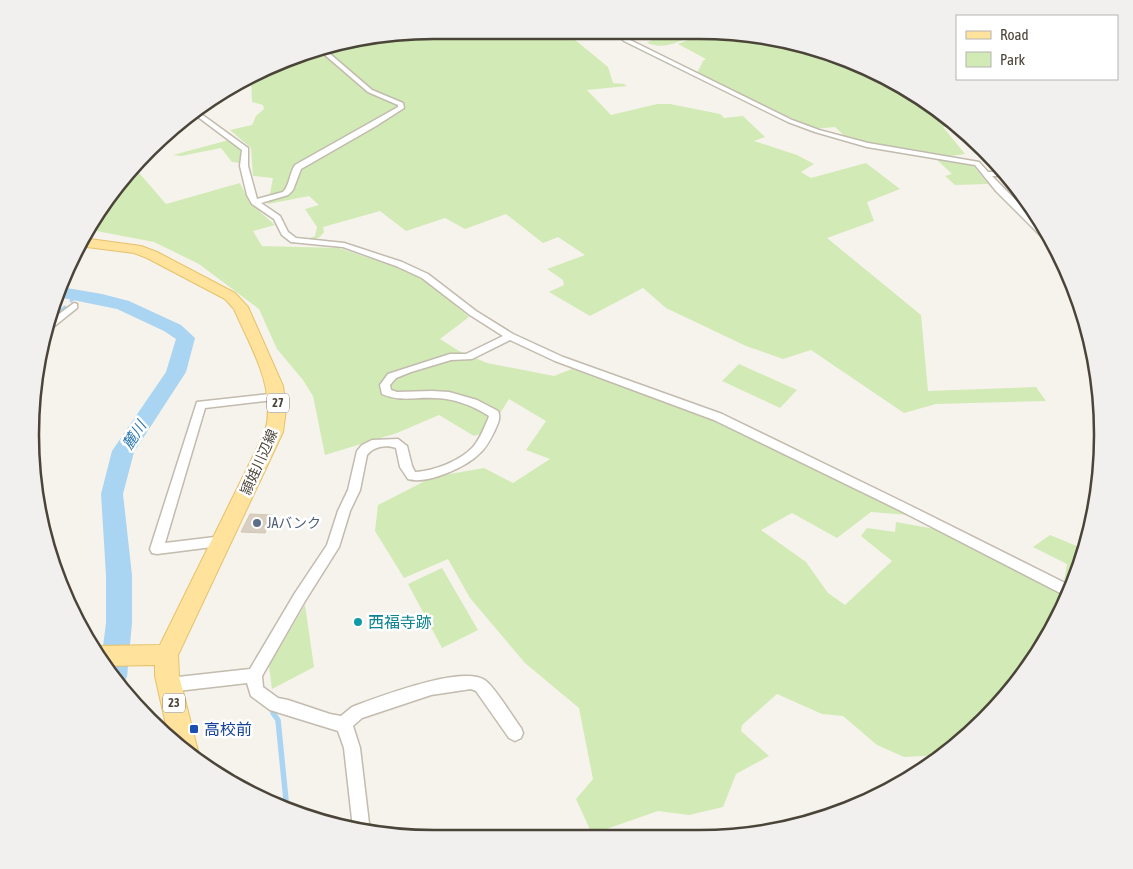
<svg xmlns="http://www.w3.org/2000/svg" width="1133" height="869" font-family="'Asap Condensed','Noto Sans JP',sans-serif">
<rect width="100%" height="100%" fill="#f6f3ec"/>
<path fill="#d2eab5" d="M435,30H563L608,67L613,83L624,84L627,86L587,90L611,115L657,104H670L720,114L724,118L743,116L765,137L754,141L797,155L814,164L801,172L811,178L866,163L900,189L867,202L874,221L827,238L921,315L928,391L1036,387L1046,401L936,404L904,413L811,350L783,359L746,346L666,308L643,288L590,316L549,292L564,285L563,280L547,269L585,255L558,237L543,243L506,214L465,229L445,218L406,231L380,211L323,227L324,232C319,239 313,241 305,240L315,236L317,227L305,209L319,205L309,196L268,204L273,178L253,176L251,148L230,130L252,125L256,116L264,109L263,105L252,102L251,77L330,44Z
M648,31H675L688,38C672,44 664,49 647,43L658,36Z
M727,31L803,44L877,72L945,113L956,126L943,127L965,154L951,156L888,146L847,138L835,127L814,129L704,77L697,73L703,61L706,59L678,44L700,35Z
M229,140L242,150L240,163L232,162L221,148L181,156L173,155Z
M934,157L971,163L988,184L955,185L945,176L952,174Z
M134,167L166,204L240,183L249,202L275,225L253,231L262,246L339,248L399,268L427,282L469,317L440,339L459,351L487,363L554,376L572,369L719,422L909,515L871,512L837,538L792,513L761,530L806,562L828,593L845,605L892,561L861,536L867,528L895,532L896,522L935,529L1070,593L1035,659L984,721L942,755L904,757L877,745L843,716L822,714L777,694L742,725L741,731L769,756L736,774L723,807L689,815L658,811L592,834L576,799L593,779L579,708L525,663L470,598L448,559L404,578L375,531L378,505L433,477L484,468L513,483L550,459L526,450L546,421L509,399L489,431L474,436L439,415L397,433L325,455L313,396L303,380L277,349L259,309L199,264L154,242L86,229Z
M739,364L797,390L780,408L722,381Z
M1050,535L1084,549L1074,585L1064,581L1067,564L1033,547Z
M442,568L478,630L442,648L408,584Z
M305,605L314,667L272,689L269,666Z"/>
<g fill="none" stroke-linecap="round" stroke-linejoin="round">
<path stroke="#a9d4f2" stroke-width="3" d="M71,301L75,297
M47,322L65,307"/>
<path stroke="#a9d4f2" stroke-width="5.5" d="M273,713L278,720L287,810"/>
<path fill="#a9d4f2" fill-rule="evenodd" d="M61,287L102,294L129,301L181,325L195,338L186,372L134,452L123,494L132,575V623L127,677L121,687L101,662L106,623V575L101,494L112,451L166,372L176,339L164,331L117,309L58,297Z"/>
</g>
<path fill="#d8cfc1" stroke="#d3c7b4" d="M250,514L272,515L265,533L241,532Z"/>
<g fill="none" stroke-linecap="round" stroke-linejoin="round">
<defs>
<path id="minor" d="M613,31H618L628,39L792,120L819,130L868,143L979,162L988,172H999L1003,176H992L1047,232L1053,243H1048L996,191L975,165L867,147L815,132L788,122L624,41Z
M322,47L372,90L403,103L404,108L376,126L301,169L293,190L288,195L261,203L280,216L288,232L296,238L344,243L402,262L428,274L476,311L513,334L563,357L722,414L905,503L1073,587L1068,597L897,509L714,420L555,361L510,340L472,359L451,360L411,372L396,378L390,385L391,390L397,392L432,391L449,392L477,400L498,411C501,418 498,423 495,430C491,438 487,447 480,453C467,467 426,485 408,479L400,467L396,448C386,444 373,447 367,455L360,490L350,511L339,547L305,601L262,676L263,687L278,698L288,700L330,714L341,716L352,707L357,705C382,696 465,664 486,681C495,688 513,717 521,728L523,733L521,738L515,741L509,738L476,691L471,689L431,695L362,718L353,726L360,748L370,832L353,828L344,748L338,731L270,710L251,696L247,683L169,692L164,690L161,685L164,680L169,678L250,669L295,593L327,545L338,511L348,490L357,451L362,445L372,440L398,439L407,446L412,466L415,472C434,471 460,461 473,447C480,439 484,428 488,419L489,416C472,405 453,398 433,398C415,397 400,402 382,394L380,385L388,374L450,354H466L503,336L470,315L422,278L396,266L343,247L291,242L282,235L274,219L252,204L247,195L240,166L242,150L194,114L197,111L248,148V166L257,199L283,192C290,185 289,174 295,165L398,107V105L368,92L318,49Z
M74,303L77,304V308L47,332L43,333L47,323Z
M278,393L283,397L282,399L205,408L165,543L223,536L228,537L229,541L228,545L157,554L152,553L150,549L197,402Z"/>
<path id="primary" d="M82,238L141,246L157,252L235,293L248,307L283,386L286,409L283,432L178,655L179,676L198,751L195,758L169,738L155,676V665L104,666L92,647L97,646L160,645L265,432C277,388 251,348 234,309L225,299L147,258L134,253L79,246Z"/>
</defs>
<use href="#minor" stroke="#c2bbae" stroke-width="3"/>
<use href="#primary" stroke="#e6c16a" stroke-width="2"/>
<use href="#minor" fill="#fff" fill-rule="evenodd"/>
<use href="#primary" fill="#ffe39c" fill-rule="evenodd"/>
</g>
<circle fill="#5c6f8a" stroke="#fff" stroke-width="2" cx="257" cy="523" r="5"/>
<circle fill="#0f9aa8" stroke="#fff" stroke-width="2" cx="358" cy="622" r="5"/>
<rect fill="#1a4fb4" stroke="#fff" stroke-width="2" x="189" y="724" width="10" height="10" rx="2.5"/>
<g text-anchor="middle" dominant-baseline="central" stroke-width="5" stroke-linejoin="round" paint-order="stroke">
<g fill="#fff" stroke="#817c74" stroke-width="1">
<rect x="267" y="393.5" width="22" height="19" rx="4"/>
<rect x="163" y="693.5" width="22" height="19" rx="4"/>
</g>
<g font-size="12" font-weight="bold" fill="#4b4439">
<text x="278" y="403">27</text>
<text x="174" y="703">23</text>
</g>
<g font-size="14" fill="#4b4439" stroke="#fff">
<text transform="translate(259 462) rotate(-66)">頴娃川辺線</text>
</g>
<g font-size="14" fill="#4e5e75" stroke="#fff" text-anchor="start">
<text x="267" y="523">JAバンク</text>
</g>
<g font-size="15" font-style="italic" fill="#2e7ab2" stroke="#fff">
<text transform="translate(134 435) rotate(-57)">麓川</text>
</g>
<g font-size="16" fill="#0d838f" stroke="#fff" text-anchor="start">
<text x="368" y="622">西福寺跡</text>
</g>
<g font-size="16" fill="#164399" stroke="#fff" text-anchor="start">
<text x="204" y="729">高校前</text>
</g>
</g>
<path d="M0 0H1133V869H0ZM434 39H699A395 395 0 0 1 1094 434V435A395 395 0 0 1 699 830H434A395 395 0 0 1 39 435V434A395 395 0 0 1 434 39Z" fill="#f1f0ef" fill-rule="evenodd"/>
<path fill="none" stroke="#4b4439" stroke-width="2.5" d="M434 39H699A395 395 0 0 1 1094 434V435A395 395 0 0 1 699 830H434A395 395 0 0 1 39 435V434A395 395 0 0 1 434 39Z"/>
<rect x="956" y="15" width="162" height="65" fill="#ffffff" stroke="#b7b4b0"/>
<rect x="966" y="31" width="25" height="8" fill="#ffe39c" stroke="#b7b4b0"/>
<text x="1000" y="40" font-size="15" fill="#4b4439">Road</text>
<rect x="966" y="52" width="25" height="15" fill="#d2eab5" stroke="#b7b4b0"/>
<text x="1000" y="65" font-size="15" fill="#4b4439">Park</text>
</svg>
